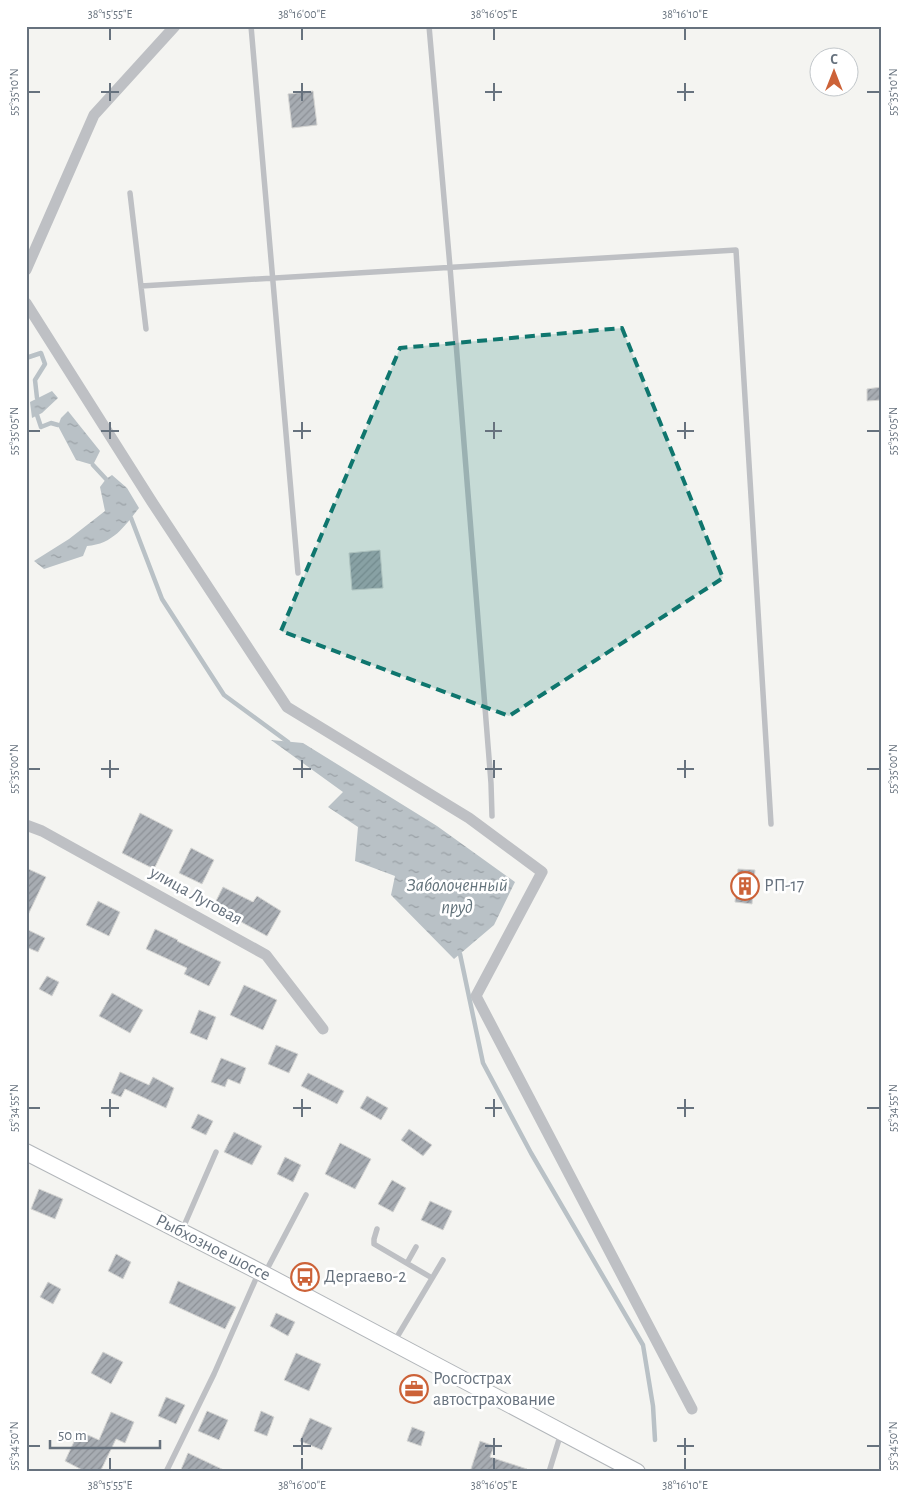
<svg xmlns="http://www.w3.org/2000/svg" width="907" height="1498" font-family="'Alegreya Sans',sans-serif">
<defs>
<pattern id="water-ripples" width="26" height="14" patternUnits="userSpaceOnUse" patternTransform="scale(1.25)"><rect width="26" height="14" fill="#b9c1c6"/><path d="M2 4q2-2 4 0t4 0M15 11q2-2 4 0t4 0" fill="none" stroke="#9aa1a6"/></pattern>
<pattern id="building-hatch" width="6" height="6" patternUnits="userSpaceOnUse" patternTransform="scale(1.25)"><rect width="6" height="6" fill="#a7acb2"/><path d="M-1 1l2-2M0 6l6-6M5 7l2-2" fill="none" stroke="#8c9096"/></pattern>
</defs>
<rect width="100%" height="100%" fill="#f4f4f1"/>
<path fill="url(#water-ripples)" d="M52,391L58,398L42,413L32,418L30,402Z
M68,411L100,451L93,465L76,460L58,426L61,418Z
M112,475L127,488L139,508C124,527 113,544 87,546L83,556L44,569L34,561L69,539L105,511L100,487L106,479Z
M271,740L303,743L437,826L515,882L494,925L454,959L391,895L395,876L355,861L358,827L328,807L343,792Z"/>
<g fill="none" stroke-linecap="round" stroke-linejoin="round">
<path stroke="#b9c1c6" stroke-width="4.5" d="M26,358L41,353L45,364L35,380L37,398
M37,415L41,427L51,423L58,425
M93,465L106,479
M131,518L162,599L224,695L288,742
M460,954L483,1063L531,1153L643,1345L653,1406L655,1440"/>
</g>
<path fill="url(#building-hatch)" stroke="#d5d5d3" d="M313,91L317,125L292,128L288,94Z
M881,387V400L867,401V389Z
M380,550L383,588L352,590L349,553Z
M140,813L173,830L154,869L122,853Z
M191,848L214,860L202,884L179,873Z
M26,868L46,877L26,919Z
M738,869L755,870L752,904L735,902Z
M223,887L253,902L257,896L281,911L267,936L232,917L230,921L211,911Z
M98,901L120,912L109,936L86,925Z
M26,929L45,938L38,952L26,947Z
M155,929L178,940L177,941L221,962L209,986L184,974L187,968L146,949Z
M47,976L59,982L52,996L39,989Z
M244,985L277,1000L263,1030L230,1015Z
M112,993L143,1010L130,1033L99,1016Z
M199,1010L216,1017L207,1040L190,1033Z
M276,1045L298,1054L289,1073L268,1064Z
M221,1058L246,1068L240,1084L228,1079L225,1087L211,1082Z
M120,1072L149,1085L153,1077L174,1088L166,1108L125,1089L121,1097L111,1093Z
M308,1073L344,1091L337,1104L301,1086Z
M367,1096L388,1108L381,1120L360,1108Z
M198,1114L213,1121L206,1135L191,1128Z
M409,1129L432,1145L423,1156L401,1140Z
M234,1132L262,1146L252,1165L224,1152Z
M340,1143L371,1159L355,1189L325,1174Z
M285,1157L301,1165L293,1182L277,1174Z
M392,1180L406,1188L393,1212L378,1204Z
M39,1189L63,1199L55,1219L31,1209Z
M430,1201L452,1211L443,1230L421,1220Z
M116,1254L131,1262L123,1279L108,1271Z
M178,1281L236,1307L225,1329L169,1303Z
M48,1282L61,1289L53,1304L40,1297Z
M276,1313L295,1322L288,1336L270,1326Z
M103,1352L123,1362L111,1384L91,1373Z
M296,1353L321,1364L309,1391L284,1380Z
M166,1397L185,1405L176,1424L158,1416Z
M207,1411L228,1420L219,1440L198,1431Z
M261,1411L274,1417L267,1436L254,1431Z
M111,1412L134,1422L125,1443L116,1439L100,1472H86L65,1461L79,1431L99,1440Z
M310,1418L332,1428L322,1450L300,1441Z
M412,1427L425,1432L421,1446L407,1441Z
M480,1441L494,1446L490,1457L527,1469V1472H470Z
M188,1453L228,1472H180Z"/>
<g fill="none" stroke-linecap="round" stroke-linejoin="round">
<defs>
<path id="secondary" d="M26,1152L260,1272L637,1472"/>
</defs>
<use href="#secondary" stroke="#b2b6ba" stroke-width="18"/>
<path stroke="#bec0c4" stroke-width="5.5" d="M251,26L298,573
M429,26L450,267L491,783L492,816
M130,193L146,329
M141,286L736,250L771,824
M183,1228L216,1152
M377,1229L374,1239V1244L432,1278
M407,1263L416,1247
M265,1273L306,1195
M394,1342L443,1260
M166,1472L214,1374L258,1274
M549,1472L561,1433"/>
<path stroke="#bec0c4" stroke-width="11" d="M26,270L94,115L175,26
M26,303L152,502L287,707L469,818L542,872L476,996L692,1409
M26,825L42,831L266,955L323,1029"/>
<use href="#secondary" stroke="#fff" stroke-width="16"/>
</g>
<path fill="#0f766e" fill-opacity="0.2" stroke="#0f766e" stroke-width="4" stroke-dasharray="10 6" stroke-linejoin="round" d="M622,328L723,578L509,716L281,631L400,348Z"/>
<path fill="none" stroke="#67727e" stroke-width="2" d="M110,28V40M302,28V40M494,28V40M685,28V40M110,83V101M302,83V101M494,83V101M685,83V101M28,92H40M101,92H119M293,92H311M485,92H502M677,92H694M867,92H880M110,422V439M302,422V439M494,422V439M685,422V439M28,431H40M101,431H119M293,431H311M485,431H502M677,431H694M867,431H880M110,760V778M302,760V778M494,760V778M685,760V778M28,769H40M101,769H119M293,769H311M485,769H502M677,769H694M867,769H880M110,1099V1117M302,1099V1117M494,1099V1117M685,1099V1117M28,1108H40M101,1108H119M293,1108H311M485,1108H502M677,1108H694M867,1108H880M302,1438V1455M494,1438V1455M685,1438V1455M28,1446H40M293,1446H311M485,1446H502M677,1446H694M867,1446H880M110,1458V1470M302,1458V1470M494,1458V1470M685,1458V1470"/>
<defs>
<symbol id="building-ring" viewBox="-11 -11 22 22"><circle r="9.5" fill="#fff" stroke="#cc6238" stroke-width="1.5"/><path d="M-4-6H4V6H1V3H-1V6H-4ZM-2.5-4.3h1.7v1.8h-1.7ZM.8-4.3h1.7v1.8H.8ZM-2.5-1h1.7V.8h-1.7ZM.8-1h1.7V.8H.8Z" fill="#cc6238"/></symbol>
<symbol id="bus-ring" viewBox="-11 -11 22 22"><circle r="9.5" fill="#fff" stroke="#cc6238" stroke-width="1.5"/><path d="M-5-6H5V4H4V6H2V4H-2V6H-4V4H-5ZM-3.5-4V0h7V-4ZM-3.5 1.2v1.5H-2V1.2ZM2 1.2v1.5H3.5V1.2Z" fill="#cc6238"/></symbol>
<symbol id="office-ring" viewBox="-11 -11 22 22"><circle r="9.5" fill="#fff" stroke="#cc6238" stroke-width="1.5"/><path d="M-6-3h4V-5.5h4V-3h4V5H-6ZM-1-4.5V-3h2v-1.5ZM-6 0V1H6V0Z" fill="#cc6238"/></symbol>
</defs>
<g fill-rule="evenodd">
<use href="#building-ring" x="729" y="870" width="32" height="32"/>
<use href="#bus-ring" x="289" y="1261" width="32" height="32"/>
<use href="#office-ring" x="398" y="1373" width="32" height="32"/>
</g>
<g text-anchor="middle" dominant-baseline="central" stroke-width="5" stroke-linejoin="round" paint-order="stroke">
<g font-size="18" fill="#67727e" stroke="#fff" text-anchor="start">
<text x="764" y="886">РП-17</text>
<text x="324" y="1277">Дергаево-2</text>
<text x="433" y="1379">Росгострах<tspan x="433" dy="21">автострахование</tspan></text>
</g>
<g font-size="18" fill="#67727e" stroke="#fff">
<text transform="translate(196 896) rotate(29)">улица Луговая</text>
<text transform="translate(213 1248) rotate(27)">Рыбхозное шоссе</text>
</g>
<g font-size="19" font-style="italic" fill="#63737b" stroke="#fff">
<text x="457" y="885">Заболоченный<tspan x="457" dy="22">пруд</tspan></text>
</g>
</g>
<rect width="907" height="1498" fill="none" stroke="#ffffff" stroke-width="55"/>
<g transform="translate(834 72)"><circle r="24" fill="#ffffff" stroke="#c2c7cb"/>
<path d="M0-4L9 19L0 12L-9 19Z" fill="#cc6238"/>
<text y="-8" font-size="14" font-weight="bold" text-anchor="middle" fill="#67727e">С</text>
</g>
<path d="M50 1440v8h110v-8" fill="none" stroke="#67727e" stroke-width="2.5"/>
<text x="58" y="1440" font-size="15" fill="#67727e" stroke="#ffffff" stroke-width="4" paint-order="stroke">50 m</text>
<rect x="28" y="28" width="852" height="1442" fill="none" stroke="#67727e" stroke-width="2"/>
<g font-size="12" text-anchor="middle" fill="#67727e">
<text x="110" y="18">38°15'55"E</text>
<text x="302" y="18">38°16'00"E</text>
<text x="494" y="18">38°16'05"E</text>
<text x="685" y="18">38°16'10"E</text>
<text transform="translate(14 92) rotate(-90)" y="4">55°35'10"N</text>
<text transform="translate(893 92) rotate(-90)" y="4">55°35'10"N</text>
<text transform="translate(14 431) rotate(-90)" y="4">55°35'05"N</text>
<text transform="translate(893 431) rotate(-90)" y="4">55°35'05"N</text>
<text transform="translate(14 769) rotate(-90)" y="4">55°35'00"N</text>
<text transform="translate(893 769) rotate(-90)" y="4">55°35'00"N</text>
<text transform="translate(14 1108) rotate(-90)" y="4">55°34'55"N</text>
<text transform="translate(893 1108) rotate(-90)" y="4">55°34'55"N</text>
<text transform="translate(14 1446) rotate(-90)" y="4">55°34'50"N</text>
<text transform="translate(893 1446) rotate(-90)" y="4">55°34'50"N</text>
<text x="110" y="1489">38°15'55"E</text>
<text x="302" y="1489">38°16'00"E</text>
<text x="494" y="1489">38°16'05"E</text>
<text x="685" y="1489">38°16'10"E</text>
</g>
</svg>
